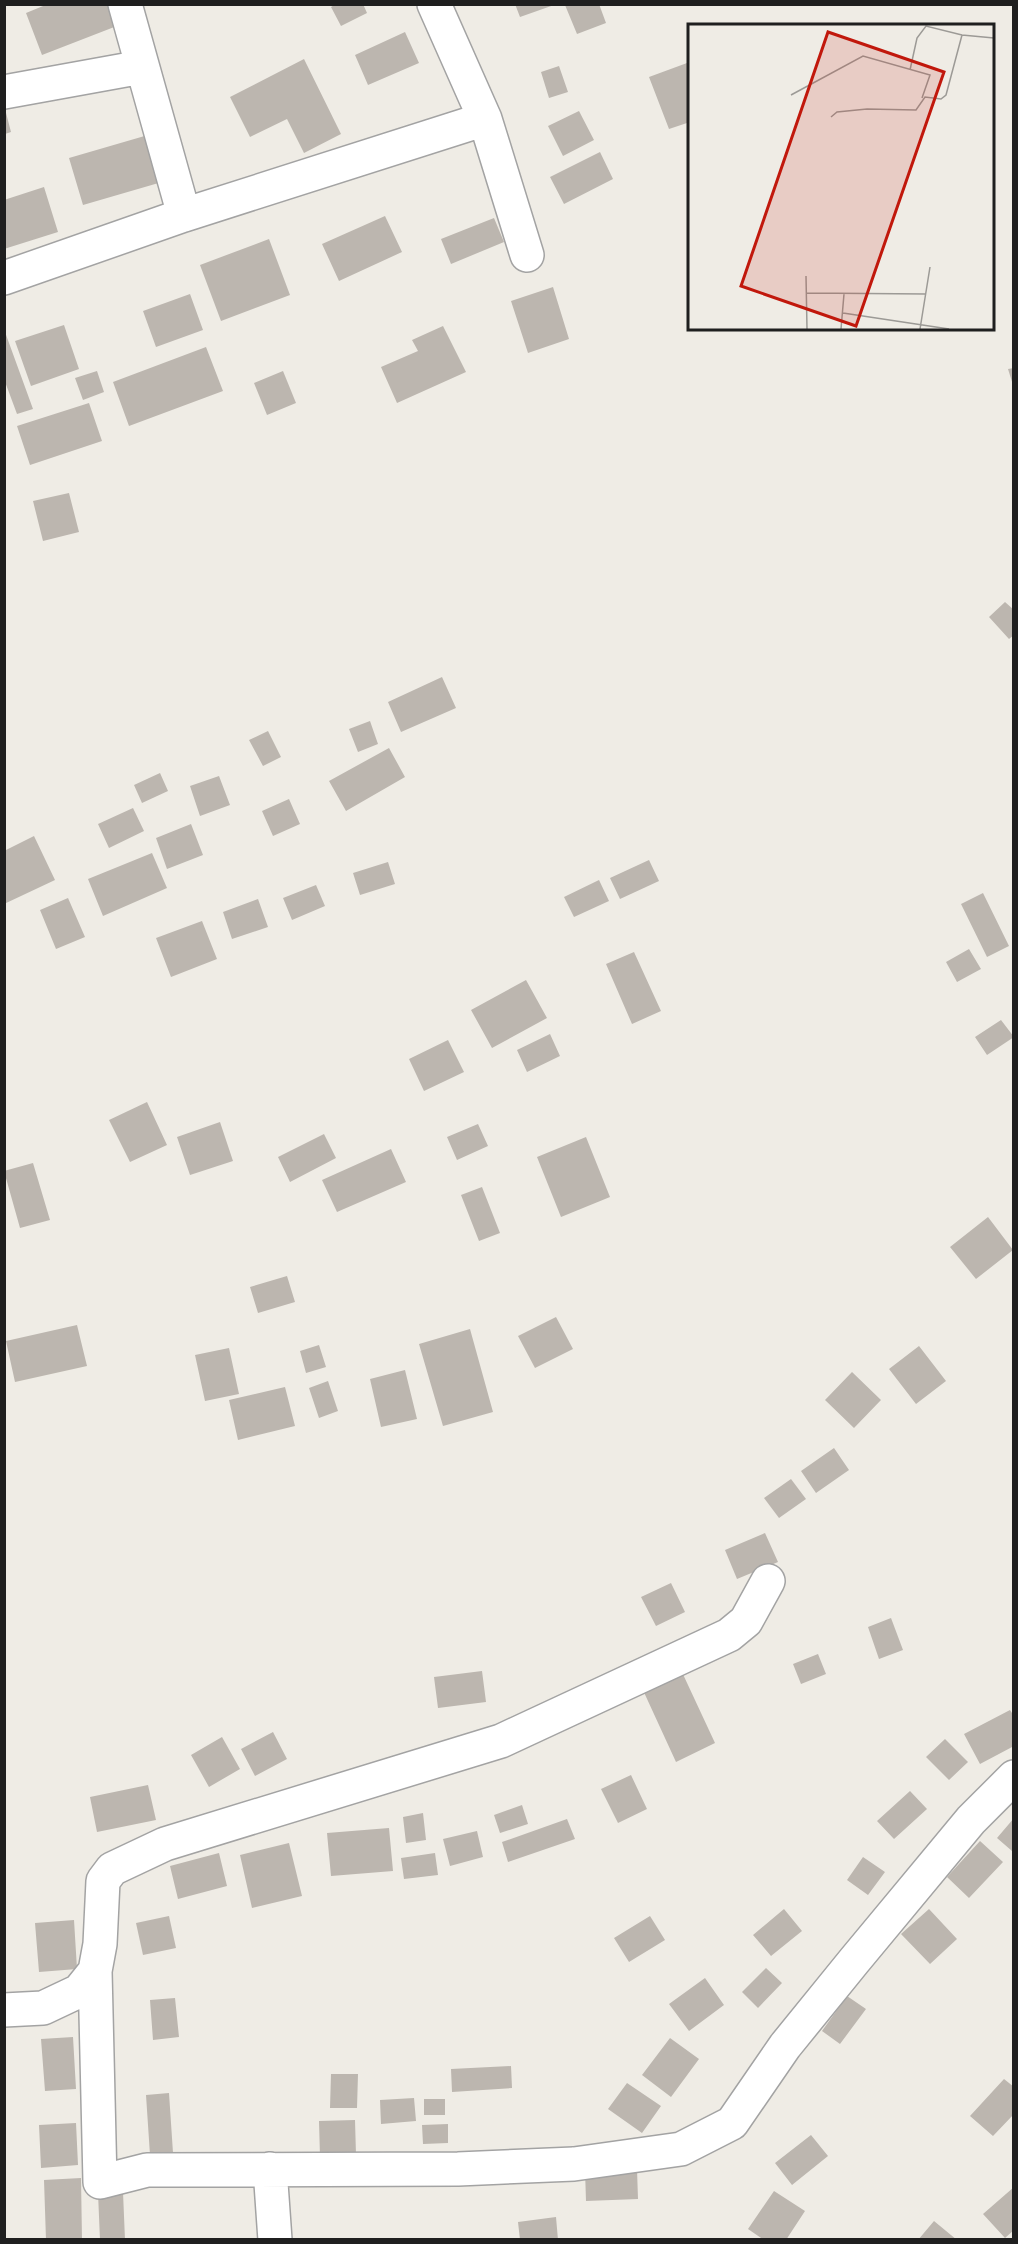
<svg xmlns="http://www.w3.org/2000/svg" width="1018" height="2244" font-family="Jost,sans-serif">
<rect width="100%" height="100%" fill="#efece5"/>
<path fill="#bcb6af" d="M48,4H114L122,24L42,55L26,13Z
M336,4H363L367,13L341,26L331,7Z
M515,4H554V5L520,17Z
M599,4L606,23L577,34L565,5Z
M405,32L419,63L368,85L355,55Z
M304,59L341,134L304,153L287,119L250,137L230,97Z
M687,63L690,70V122L669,129L649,77Z
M559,66L568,92L549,98L541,72Z
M5,109L11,132L5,134Z
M579,111L594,140L563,156L548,126Z
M148,135L162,182L83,205L69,158Z
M600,152L613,179L564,204L550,177Z
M44,187L58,232L4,249V200Z
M385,216L402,252L339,281L322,244Z
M494,218L504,242L451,264L441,239Z
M269,239L290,295L221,321L200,265Z
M553,287L569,339L528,353L511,301Z
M190,294L203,330L156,347L143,311Z
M64,325L79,369L31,386L15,341Z
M443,326L466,372L397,403L381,367L418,351L412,340Z
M5,332L33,409L17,414L4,379Z
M206,347L223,391L129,426L113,382Z
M1014,368V385H1013L1008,369Z
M97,371L104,392L83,400L75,378Z
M283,371L296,403L267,415L254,383Z
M89,403L102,441L30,465L17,426Z
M69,493L79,532L43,541L33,501Z
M1005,602L1014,610V635L1009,639L989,617Z
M442,677L456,708L401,732L388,702Z
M370,721L378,744L358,752L349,729Z
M268,731L281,757L263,766L249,740Z
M389,748L405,777L346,811L329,781Z
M160,773L168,791L142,803L134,785Z
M219,776L230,805L200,816L190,786Z
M289,799L300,824L273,836L262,811Z
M133,808L144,831L109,848L98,824Z
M191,824L203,855L167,869L156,838Z
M34,836L55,880L4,904V851Z
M152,853L167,888L103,916L88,879Z
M649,860L659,881L620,899L610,878Z
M388,862L395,884L360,895L353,873Z
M599,880L609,901L574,917L564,897Z
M316,885L325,906L292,920L283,898Z
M983,893L1009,946L987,957L961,904Z
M68,898L85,937L56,949L40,910Z
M258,899L268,927L232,939L223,912Z
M202,921L217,959L171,977L156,938Z
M969,949L981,969L957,982L946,962Z
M634,952L661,1011L632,1024L606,964Z
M526,980L547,1018L492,1048L471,1010Z
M1001,1020L1014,1037L987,1055L975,1037Z
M550,1034L560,1056L527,1072L517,1050Z
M448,1040L464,1072L424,1091L409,1059Z
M147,1102L167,1145L130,1162L109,1120Z
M220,1122L233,1161L190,1175L177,1137Z
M478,1124L488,1146L457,1160L447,1137Z
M324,1134L336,1158L290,1182L278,1157Z
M586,1137L610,1197L561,1217L537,1157Z
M391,1149L406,1182L337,1212L322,1180Z
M33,1163L50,1220L20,1228L4,1171Z
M482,1187L500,1233L479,1241L461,1195Z
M988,1217L1013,1250L976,1279L950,1247Z
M287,1276L295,1302L258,1313L250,1287Z
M556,1317L573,1349L535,1368L518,1336Z
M77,1325L87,1366L15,1382L6,1341Z
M470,1329L493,1412L443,1426L419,1344Z
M319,1345L326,1367L306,1373L300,1351Z
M919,1346L946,1381L916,1404L889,1369Z
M229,1348L239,1394L205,1401L195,1355Z
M405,1370L417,1419L381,1427L370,1379Z
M852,1372L881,1400L854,1428L825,1400Z
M328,1381L338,1411L319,1418L309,1388Z
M285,1387L295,1426L238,1440L229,1400Z
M834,1448L849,1470L816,1493L801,1471Z
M791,1479L806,1499L779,1518L764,1498Z
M765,1533L778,1562L737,1579L725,1550Z
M671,1583L685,1612L656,1626L641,1597Z
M891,1618L903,1650L879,1659L868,1627Z
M818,1654L826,1674L801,1684L793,1664Z
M681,1670L715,1743L676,1762L642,1688Z
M482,1671L486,1702L438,1708L434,1677Z
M1010,1710L1014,1716V1746L980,1764L964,1734Z
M273,1732L287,1759L255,1776L241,1749Z
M222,1737L240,1769L209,1787L191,1755Z
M945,1739L968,1762L949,1780L926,1757Z
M631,1775L647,1809L618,1823L601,1789Z
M148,1785L156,1820L97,1832L90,1797Z
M910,1791L927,1809L894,1839L877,1821Z
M522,1805L528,1824L500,1833L494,1815Z
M423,1813L426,1840L406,1843L403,1817Z
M1014,1818V1850L1012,1851L997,1838Z
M567,1819L575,1839L508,1862L502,1842Z
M389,1828L393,1871L331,1876L327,1833Z
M477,1831L483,1857L450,1866L443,1839Z
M980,1841L1003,1862L969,1898L947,1877Z
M289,1843L302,1896L252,1908L240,1855Z
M219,1853L227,1886L178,1899L170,1866Z
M435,1853L438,1875L404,1879L401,1858Z
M863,1857L885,1872L868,1895L847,1880Z
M784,1909L802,1931L771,1956L753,1935Z
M929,1909L957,1939L930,1964L901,1934Z
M169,1916L176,1948L143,1955L136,1923Z
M650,1916L665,1940L629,1962L614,1938Z
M74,1920L77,1969L39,1972L35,1923Z
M766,1968L782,1983L758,2008L742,1992Z
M705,1978L724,2005L689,2031L669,2004Z
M847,1996L866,2009L840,2044L822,2031Z
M175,1998L179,2037L153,2040L150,2000Z
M73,2037L76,2089L45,2091L41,2039Z
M670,2038L699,2059L671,2097L642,2075Z
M511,2066L512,2088L452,2092L451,2069Z
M331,2074H358L357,2108H330Z
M1004,2079L1014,2087V2114L993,2136L970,2116Z
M627,2083L661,2106L642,2133L608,2109Z
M169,2093L173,2153L150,2155L146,2095Z
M414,2098L416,2121L381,2124L380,2100Z
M424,2099H445V2115H424Z
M355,2120L356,2155L320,2157L319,2121Z
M76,2123L78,2165L41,2168L39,2125Z
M448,2124V2143L423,2144L422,2125Z
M811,2135L828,2156L792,2185L775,2163Z
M637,2169L638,2199L586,2201L585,2170Z
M81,2178L82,2240H46L44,2180Z
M1014,2187V2230L1005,2238L983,2214Z
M774,2191L805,2211L786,2240H764L748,2229Z
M123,2192L125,2240H100L98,2193Z
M556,2217L558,2240H520L518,2222Z
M934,2221L957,2240H918Z"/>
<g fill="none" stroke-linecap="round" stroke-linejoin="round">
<defs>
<path id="minor" d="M125,4L184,215
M434,4L485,119L527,255
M4,92L142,67
M4,278L184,215L485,119
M95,1971L100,2182L147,2170L458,2169L574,2164L681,2149L732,2123L785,2046L854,1961L971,1820L1014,1777
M4,2010L43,2008L79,1991L95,1971L100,1944L103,1881L112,1869L165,1844L501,1741L729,1635L746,1621L768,1581
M270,2169L275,2240"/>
</defs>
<use href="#minor" stroke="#a3a3a3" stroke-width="36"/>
<use href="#minor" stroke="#fff" stroke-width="33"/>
</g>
<g transform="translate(688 24)">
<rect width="306" height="306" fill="#efece5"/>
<path fill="none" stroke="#9c9a96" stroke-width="1.5" d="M222,46L229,14L238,2L274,11L306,14M103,71L175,32L242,51L234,74M143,93L149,88L179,85L228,86L237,73L253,75L258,71L274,11M118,252L119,305M118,269L238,270M155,289L261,305M153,305L156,270M232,305L242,243"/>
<path fill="#c1180c" fill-opacity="0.15" stroke="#c1180c" stroke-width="3" d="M140,8L256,48L168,302L53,262Z"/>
<rect width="306" height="306" fill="none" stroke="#1f1f1f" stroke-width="3"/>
</g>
<rect width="1018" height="2244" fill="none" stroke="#1f1f1f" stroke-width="12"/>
</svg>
